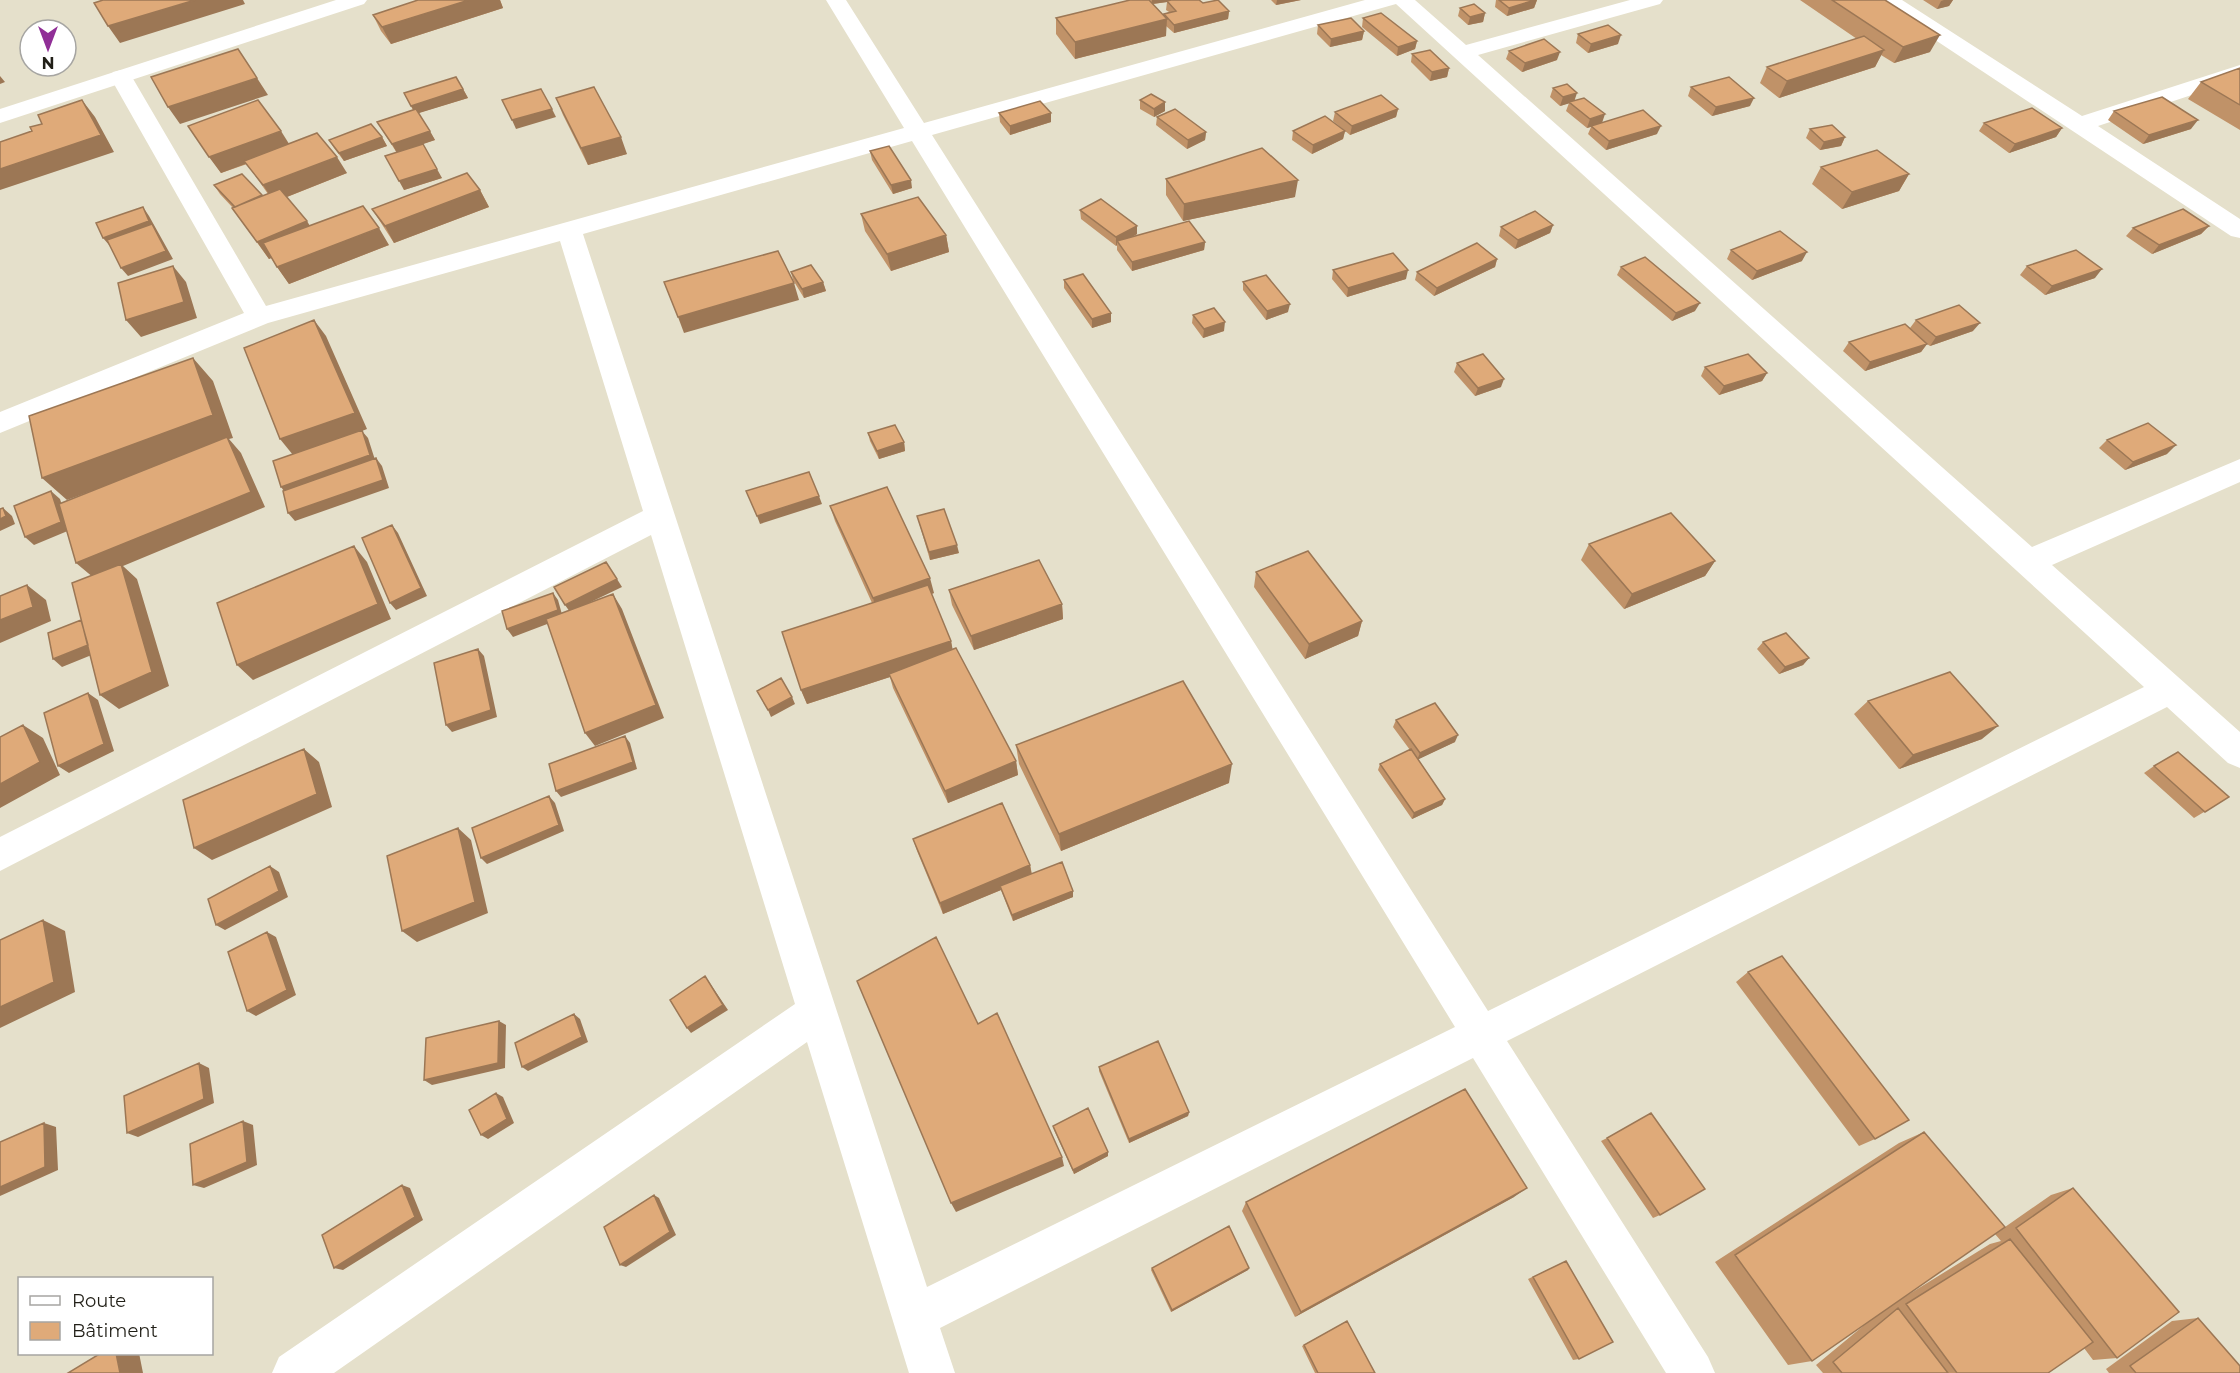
<svg xmlns="http://www.w3.org/2000/svg" width="2240" height="1373" font-family="Montserrat,sans-serif">
<rect width="100%" height="100%" fill="#e5e0cb"/>
<g fill="none" stroke-linecap="round" stroke-linejoin="round">
<path fill="#fff" fill-rule="evenodd" d="M826,0H846L924,123L1365,0H1415L1466,45L1630,0H1663L1660,4L1478,55L2032,547L2240,459V482L2052,565L2240,732V768L2228,763L2167,707L1507,1041L1708,1357L1715,1373H1666L1473,1058L940,1328L955,1373H909L807,1042L334,1373H272L279,1357L795,1004L651,535L0,871V837L643,511L560,241L268,323L0,433V412L244,313L110,77L113,72L121,70L129,72L132,77L266,306L904,128ZM1396,4L2144,687L1488,1011L932,135ZM912,141L1455,1027L927,1287L583,234Z
M1878,0H1902L2082,116L2240,65V79L2098,126L2240,219V238L2231,236L1881,4Z"/>
<path fill="#fff" fill-rule="evenodd" d="M336,0H367L364,4L0,123V109Z"/>
</g>
<path fill="#c09268" fill-rule="evenodd" d="M418,0H500L503,8L391,44L381,31L373,15Z
M1150,0H1199L1203,3L1229,11L1228,19L1174,33L1166,26V36L1075,59L1056,34V18L1151,2ZM1167,2L1166,10L1169,12L1164,14L1163,16L1153,4Z
M1271,0H1301L1276,5Z
M1496,0H1537L1534,8L1507,16L1495,7Z
M1800,0H1885L1930,52L1894,63L1881,55L1875,67L1779,98L1760,83L1767,67L1857,39Z
M1923,0H1953L1949,6L1937,9Z
M1460,8L1485,13L1483,22L1468,25L1458,16Z
M1363,18L1417,41L1415,49L1397,56L1362,27Z
M1318,25L1364,31L1362,40L1330,47L1317,34Z
M1578,34L1618,44L1588,53L1576,43Z
M1509,51L1557,60L1522,72L1506,59Z
M1412,54L1449,68L1447,77L1430,81L1411,62Z
M2240,68V130L2188,99L2201,82Z
M1691,87L1750,106L1712,116L1688,96Z
M1553,88L1575,100L1602,123L1657,134L1606,150L1588,134L1591,127L1587,128L1566,111L1569,103L1560,106L1550,97Z
M463,89L468,98L418,113L435,140L403,150L442,178L404,190L397,153L377,122L413,110L404,93Z
M556,98L627,154L588,165L563,115Z
M1140,100L1165,102V111L1154,117L1140,109Z
M1398,109L1396,117L1350,135L1333,121L1335,112Z
M2114,111L2191,129L2143,144L2108,120Z
M999,113L1051,122L1010,135L1000,122Z
M1157,117L1206,132L1205,140L1187,149L1156,125Z
M1984,123L2062,128L2056,137L2009,153L1979,131Z
M188,126L289,144L347,173L287,197L309,226L389,245L289,284L271,258L269,259L232,208H233L220,194L214,185L263,196L268,194L247,164L221,173Z
M1810,129L1845,137L1841,146L1820,150L1806,138Z
M1293,131H1345L1343,139L1312,154L1292,140Z
M382,137L387,146L344,161L334,148L329,140Z
M870,151L912,188L893,194L872,160Z
M1821,167L1909,174L1899,191L1842,209L1812,184Z
M1166,179L1295,197L1183,221L1166,195Z
M480,190L489,207L394,243L372,209Z
M1080,210L1137,226V234L1132,237L1205,242L1204,250L1132,271L1117,250V245L1116,246L1081,219Z
M861,214L946,235L949,252L891,271L865,231Z
M1553,225L1550,233L1515,249L1499,236L1501,227Z
M2209,226L2201,234L2152,254L2126,236L2133,228Z
M1731,250L1802,261L1752,280L1727,259Z
M1497,259L1495,267L1434,296L1415,280L1417,272Z
M2027,266L2095,278L2045,295L2020,275Z
M1621,267L1695,311L1672,321L1617,275Z
M1333,270L1406,279L1347,297L1332,279Z
M791,272L823,282L826,291L804,298L793,280Z
M1064,280L1111,313V322L1092,328L1064,288Z
M1243,282L1288,312L1266,320L1243,290Z
M1193,315L1224,331L1203,338L1192,323Z
M1916,320L1973,331L1930,346L1927,344L1921,352L1865,371L1843,351L1849,342L1910,328Z
M1457,363L1501,387L1475,396L1454,372Z
M1705,367L1767,373L1762,381L1719,395L1701,376Z
M868,433L904,442L905,451L879,459L870,441Z
M2107,440L2167,454L2125,470L2099,448Z
M830,506L934,593L931,594L951,641L952,649L1016,761L1018,775L948,803L893,688L890,677L807,704L801,690L872,603L835,521Z
M917,516L959,553L930,560Z
M1589,544L1715,561L1705,576L1624,609L1581,560Z
M1256,572L1362,621L1358,636L1305,659L1254,587Z
M949,590L1062,604L1063,619L974,650L952,605Z
M1763,642L1809,658L1803,665L1779,674L1757,649Z
M1868,701L1982,739L1899,769L1854,714Z
M1396,720L1455,742L1418,759L1445,799L1442,805L1412,819L1378,770L1380,764L1410,750L1393,727Z
M1016,745L1229,783L1061,851L1019,764Z
M2154,766L2229,797L2194,818L2144,773Z
M913,839L1030,865L1032,874L1073,891V897L1013,921L1001,890L943,914L917,851Z
M1748,972L1875,1139L1859,1146L1736,982Z
M1099,1067L1189,1112L1188,1116L1129,1143L1099,1071Z
M1053,1126L1108,1152V1156L1074,1174L1054,1130Z
M1924,1132L1898,1301L1990,1244L2001,1241L1995,1234L2051,1195L2073,1188L2117,1358L2093,1360L2084,1348L2048,1373H1823L1816,1365L1868,1322L1812,1361L1788,1365L1715,1262L1899,1143Z
M1607,1138L1660,1215L1653,1218L1601,1141Z
M1514,1197L1295,1317L1242,1211L1246,1202Z
M1566,1261L1579,1359L1573,1360L1528,1279Z
M1152,1268H1249L1248,1270L1171,1312L1151,1270Z
M2198,1318L2240,1373H2109L2106,1369L2172,1321Z
M1347,1321L1375,1373H1315L1302,1346Z"/>
<path fill="#9c7755" d="M195,0H243L245,4L120,43L108,26Z
M469,0H500L503,8L391,44L382,27Z
M1152,0H1175L1167,1V2L1152,4Z
M1277,0H1301L1276,5Z
M1535,0H1537L1534,8L1507,16L1509,8Z
M1944,0H1953L1949,6L1937,9L1941,1Z
M1229,11L1228,19L1174,33V25Z
M1485,13L1483,22L1468,25L1470,17Z
M1167,19L1166,36L1075,59V42Z
M1364,31L1362,40L1330,47L1331,39Z
M1621,35L1618,44L1588,53L1591,44Z
M1940,35L1930,52L1894,63L1903,47Z
M1417,41L1415,49L1397,56L1398,47Z
M1884,50L1875,67L1779,98L1787,81Z
M1560,52L1557,60L1522,72L1525,63Z
M1449,68L1447,77L1430,81L1432,72Z
M0,76L5,82L0,84Z
M257,78L268,95L180,124L168,107Z
M463,89L468,98L416,114L411,106Z
M1577,93L1574,102L1560,106L1563,97Z
M1754,98L1750,106L1712,116L1716,107Z
M82,100L95,117L114,152L0,190V169Z
M1165,102V111L1154,117V109Z
M552,109L556,117L516,129L512,120Z
M1398,109L1396,117L1350,135L1352,126Z
M1051,113V122L1010,135V126Z
M1605,114L1602,123L1587,128L1590,119Z
M2198,120L2191,129L2143,144L2149,135Z
M1661,126L1657,134L1606,150L1609,141Z
M2062,128L2056,137L2009,153L2015,144Z
M281,131L291,147L221,173L209,157Z
M430,131L435,140L397,153L392,144Z
M1345,131L1343,139L1312,154L1313,145Z
M1206,132L1205,140L1187,149L1188,140Z
M382,137L387,146L344,161L339,153Z
M621,137L627,154L588,165L581,148Z
M1845,137L1841,146L1820,150L1824,142Z
M337,157L347,173L274,202L263,185Z
M437,169L442,178L404,190L399,181Z
M1909,174L1899,191L1842,209L1852,192Z
M911,180L912,188L893,194L891,185Z
M1298,180L1295,197L1183,221L1184,204Z
M480,190L489,207L394,243L385,226Z
M143,207L149,216L173,259L128,276L121,268L110,246L103,238Z
M307,221L317,238L269,259L257,242Z
M1553,225L1550,233L1515,249L1518,240Z
M1137,226V234L1119,244L1117,241V245L1116,246V237Z
M2209,226L2201,234L2152,254L2159,245Z
M379,228L389,245L289,284L277,267Z
M946,235L949,252L891,271L887,254Z
M1205,242L1204,250L1132,271V262Z
M1807,252L1802,261L1752,280L1757,271Z
M1497,259L1495,267L1434,296L1437,288Z
M173,266L186,282L197,318L141,337L126,320Z
M2102,269L2095,278L2045,295L2052,286Z
M1408,270L1406,279L1347,297L1348,288Z
M823,282L826,291L804,298L802,289Z
M794,283L799,300L684,333L678,317Z
M1700,303L1695,311L1672,321L1676,313Z
M1290,304L1288,312L1266,320L1267,311Z
M1111,313V322L1092,328V319Z
M314,320L326,336L367,429L362,431L368,438L376,463L287,495L281,487L293,455L280,439Z
M1225,322L1224,331L1203,338L1204,329Z
M1980,323L1973,331L1930,346L1936,337Z
M1927,344L1921,352L1865,371L1870,362Z
M193,358L213,381L233,438L229,439L241,453L265,507L123,566L137,579L169,686L119,709L100,695L94,578L76,563L229,440L67,500L42,478Z
M1767,373L1762,381L1719,395L1724,386Z
M1504,379L1501,387L1475,396L1478,388Z
M904,442L905,451L879,459L877,451Z
M2176,445L2167,454L2125,470L2133,462Z
M376,458L382,466L389,488L295,521L288,513Z
M51,491L60,499L70,530L34,545L25,537Z
M819,496L822,504L760,524L757,516Z
M3,508L12,516L15,524L0,531V519Z
M392,525L398,533L427,596L396,610L390,603Z
M957,545L959,553L930,560L929,552Z
M354,546L367,562L391,619L253,680L237,665Z
M1715,561L1705,576L1624,609L1632,594Z
M930,578L934,593L877,613L873,598Z
M617,579L622,587L570,612L565,605Z
M27,585L46,600L51,621L0,643V620Z
M553,593L558,600L563,618L513,637L507,629Z
M613,594L622,609L664,718L595,746L585,733Z
M1062,604L1063,619L974,650L971,636Z
M1362,621L1358,636L1305,659L1309,644Z
M951,641L954,656L889,674L890,677L807,704L801,690Z
M90,644L99,652L62,667L53,659Z
M478,649L484,656L497,717L452,732L446,725Z
M1809,658L1803,665L1779,674L1785,667Z
M88,693L98,700L114,751L69,773L58,766Z
M792,697L795,704L771,717L768,710Z
M23,725L43,738L60,775L0,808V784Z
M1998,726L1982,739L1899,769L1913,755Z
M1458,735L1455,742L1417,760L1420,753Z
M625,736L630,743L637,769L561,797L556,791Z
M304,749L319,762L332,807L212,860L194,848Z
M1016,761L1018,775L948,803L945,791Z
M1232,764L1229,783L1061,851L1059,834Z
M549,796L555,803L564,831L487,864L481,858Z
M1445,799L1442,805L1412,819L1414,813Z
M458,828L471,840L488,913L417,942L402,931Z
M1030,865L1032,877L1000,886L1001,890L943,914L940,903Z
M270,866L279,872L288,897L225,930L216,925Z
M1073,891V897L1013,921L1012,915Z
M43,920L65,931L75,992L0,1028V1007Z
M267,932L276,937L296,995L256,1016L247,1011Z
M705,976L728,1010L691,1033L687,1028Z
M574,1014L580,1019L588,1042L528,1071L522,1067Z
M499,1021L506,1025L505,1068L432,1085L424,1080Z
M199,1063L209,1068L214,1103L138,1137L127,1133Z
M496,1093L503,1097L514,1123L488,1139L481,1135Z
M1189,1112L1188,1116L1129,1143V1139Z
M243,1121L253,1125L257,1165L204,1188L193,1185Z
M44,1123L56,1127L58,1170L0,1196V1187Z
M1108,1152V1156L1074,1174L1073,1170Z
M1062,1157L1064,1166L956,1212L951,1203Z
M402,1185L410,1188L423,1220L343,1270L334,1268Z
M1527,1188L1514,1197L1295,1317L1301,1312Z
M654,1195L659,1198L676,1235L626,1267L620,1265Z
M1249,1268L1248,1270L1171,1312L1172,1310Z
M116,1353H139L143,1373H120Z"/>
<path fill="#dfaa79" stroke="#9c7755" stroke-width="1.5" d="M103,0H195L108,26L94,3Z
M418,0H469L382,27L373,15Z
M1130,0H1149L1167,19L1075,42L1056,18Z
M1171,0H1199L1203,3L1218,0L1229,11L1174,25L1164,14L1176,11L1167,1Z
M1499,0H1535L1509,8Z
M1832,0H1885L1940,35L1903,47Z
M1474,4L1485,13L1470,17L1460,8Z
M1381,13L1417,41L1398,47L1363,18Z
M1351,18L1364,31L1331,39L1318,25Z
M1608,25L1621,35L1591,44L1578,34Z
M1864,36L1884,50L1787,81L1767,67Z
M1544,39L1560,52L1525,63L1509,51Z
M238,49L257,78L168,107L151,77Z
M1430,50L1449,68L1432,72L1412,54Z
M2240,68V105L2201,82Z
M456,77L463,89L411,106L404,93Z
M1729,77L1754,98L1716,107L1691,87Z
M1567,84L1577,93L1563,97L1553,88Z
M594,87L621,137L581,148L556,98Z
M541,89L552,109L512,120L502,100Z
M1151,94L1165,102L1154,109L1140,100Z
M1381,95L1398,109L1352,126L1335,112Z
M2162,97L2198,120L2149,135L2114,111Z
M1584,98L1605,114L1590,119L1569,102Z
M82,100L101,135L0,169V142L32,131L30,127L42,124L38,115Z
M258,100L281,131L209,157L188,126Z
M1040,101L1051,113L1010,126L999,113Z
M2032,108L2062,128L2015,144L1984,123Z
M416,109L430,131L392,144L377,122Z
M1175,109L1206,132L1188,140L1157,117Z
M1643,110L1661,126L1609,141L1591,126Z
M1325,116L1345,131L1313,145L1293,131Z
M371,124L382,137L339,153L329,140Z
M1832,125L1845,137L1824,142L1810,129Z
M317,133L337,157L263,185L244,161Z
M423,144L437,169L399,181L385,156Z
M889,146L911,180L891,185L870,151Z
M1262,148L1298,180L1184,204L1166,179Z
M1877,150L1909,174L1852,192L1821,167Z
M467,173L480,190L385,226L372,209Z
M242,174L262,195L235,207L214,185Z
M280,189L307,221L257,242L232,208Z
M918,197L946,235L887,254L861,214Z
M1101,199L1137,226L1116,237L1080,210Z
M363,206L379,228L277,267L263,243Z
M143,207L149,221L103,238L96,223Z
M2183,209L2209,226L2159,245L2133,228Z
M1535,211L1553,225L1518,240L1501,227Z
M1189,221L1205,242L1132,262L1117,241Z
M152,224L166,251L121,268L107,240Z
M1780,231L1807,252L1757,271L1731,250Z
M1477,243L1497,259L1437,288L1417,272Z
M2076,250L2102,269L2052,286L2027,266Z
M778,251L794,283L678,317L664,282Z
M1393,253L1408,270L1348,288L1333,270Z
M1645,257L1700,303L1676,313L1621,267Z
M811,265L823,282L802,289L791,272Z
M173,266L184,302L126,320L118,283Z
M1083,274L1111,313L1092,319L1064,280Z
M1266,275L1290,304L1267,311L1243,282Z
M1959,305L1980,323L1936,337L1916,320Z
M1214,308L1225,322L1204,329L1193,315Z
M314,320L355,413L280,439L244,348Z
M1905,324L1927,344L1870,362L1849,342Z
M1483,354L1504,379L1478,388L1457,363Z
M1748,354L1767,373L1724,386L1705,367Z
M193,358L213,415L42,478L29,416Z
M2148,423L2176,445L2133,462L2107,440Z
M895,425L904,442L877,451L868,433Z
M362,430L370,455L281,487L273,461Z
M227,437L251,492L76,563L59,504Z
M376,458L383,480L288,513L283,491Z
M809,472L819,496L757,516L746,491Z
M887,487L930,578L873,598L830,506Z
M51,491L61,522L25,537L14,506Z
M3,508L6,516L0,519V509Z
M944,509L957,545L929,552L917,516Z
M1671,513L1715,561L1632,594L1589,544Z
M392,525L421,588L390,603L362,538Z
M354,546L378,604L237,665L217,603Z
M1308,551L1362,621L1309,644L1256,572Z
M1039,560L1062,604L971,636L949,590Z
M606,562L617,579L565,605L554,587Z
M121,564L152,672L100,695L72,583Z
M27,585L33,607L0,620V596Z
M928,585L951,641L801,690L782,632Z
M553,593L558,610L507,629L502,611Z
M613,594L656,705L585,733L546,619Z
M81,620L88,645L53,659L48,633Z
M1786,633L1809,658L1785,667L1763,642Z
M956,648L1016,761L945,791L889,674Z
M478,649L491,710L446,725L434,663Z
M1950,672L1998,726L1913,755L1868,701Z
M781,678L792,697L768,710L757,691Z
M1183,681L1232,764L1059,834L1016,745Z
M88,693L104,744L58,766L44,713Z
M1435,703L1458,735L1420,753L1396,720Z
M23,725L40,762L0,784V737Z
M625,736L633,762L556,791L549,764Z
M304,749L317,794L194,848L183,800Z
M1411,749L1445,799L1414,813L1380,764Z
M2178,752L2229,797L2205,812L2154,766Z
M549,796L559,825L481,858L472,828Z
M1002,803L1030,865L940,903L913,839Z
M458,828L475,902L402,931L387,856Z
M1062,862L1073,891L1012,915L1000,886Z
M270,866L279,891L216,925L208,899Z
M43,920L54,982L0,1007V940Z
M267,932L287,990L247,1011L228,952Z
M936,937L978,1024L997,1013L1062,1157L951,1203L857,981Z
M1782,956L1909,1120L1875,1139L1748,972Z
M705,976L723,1005L687,1028L670,1000Z
M574,1014L582,1037L522,1067L515,1043Z
M499,1021L498,1063L424,1080L426,1038Z
M1158,1041L1189,1112L1129,1139L1099,1067Z
M199,1063L204,1099L127,1133L124,1096Z
M1465,1089L1527,1188L1301,1312L1246,1202Z
M496,1093L507,1119L481,1135L469,1110Z
M1088,1108L1108,1152L1073,1170L1053,1126Z
M1651,1113L1705,1189L1660,1215L1607,1138Z
M243,1121L247,1162L193,1185L190,1144Z
M44,1123L45,1167L0,1187V1142Z
M1924,1132L2005,1227L1812,1361L1735,1255Z
M402,1185L415,1217L334,1268L322,1235Z
M2073,1188L2179,1312L2117,1358L2016,1228Z
M654,1195L670,1232L620,1265L604,1227Z
M1229,1226L1249,1268L1172,1310L1152,1268Z
M2010,1239L2093,1342L2048,1373H1957L1906,1304Z
M1566,1261L1613,1342L1579,1359L1533,1277Z
M1898,1308L1948,1373H1842L1833,1362Z
M2198,1318L2240,1366V1373H2136L2130,1366Z
M1347,1321L1375,1373H1318L1304,1345Z
M101,1353H116L120,1373H68Z"/>
<rect x="18" y="1277" width="195" height="78" fill="#ffffff" stroke="#a6a5a2" stroke-width="1.5"/>
<rect x="30" y="1296" width="30" height="9" fill="#ffffff" stroke="#a6a5a2" stroke-width="1.5"/>
<text x="72" y="1307" font-size="18" fill="#211f17">Route</text>
<rect x="30" y="1322" width="30" height="18" fill="#dfaa79" stroke="#a6a5a2" stroke-width="1.5"/>
<text x="72" y="1337" font-size="18" fill="#211f17">Bâtiment</text>
<g transform="translate(48 48) rotate(180)"><circle r="28" fill="#ffffff" stroke="#a6a5a2" stroke-width="1.5"/>
<path d="M0-4.5L10 22L0 15L-10 22Z" fill="#902f97"/>
<text y="-9" font-size="16" font-weight="bold" text-anchor="middle" fill="#211f17">N</text>
</g>
</svg>
